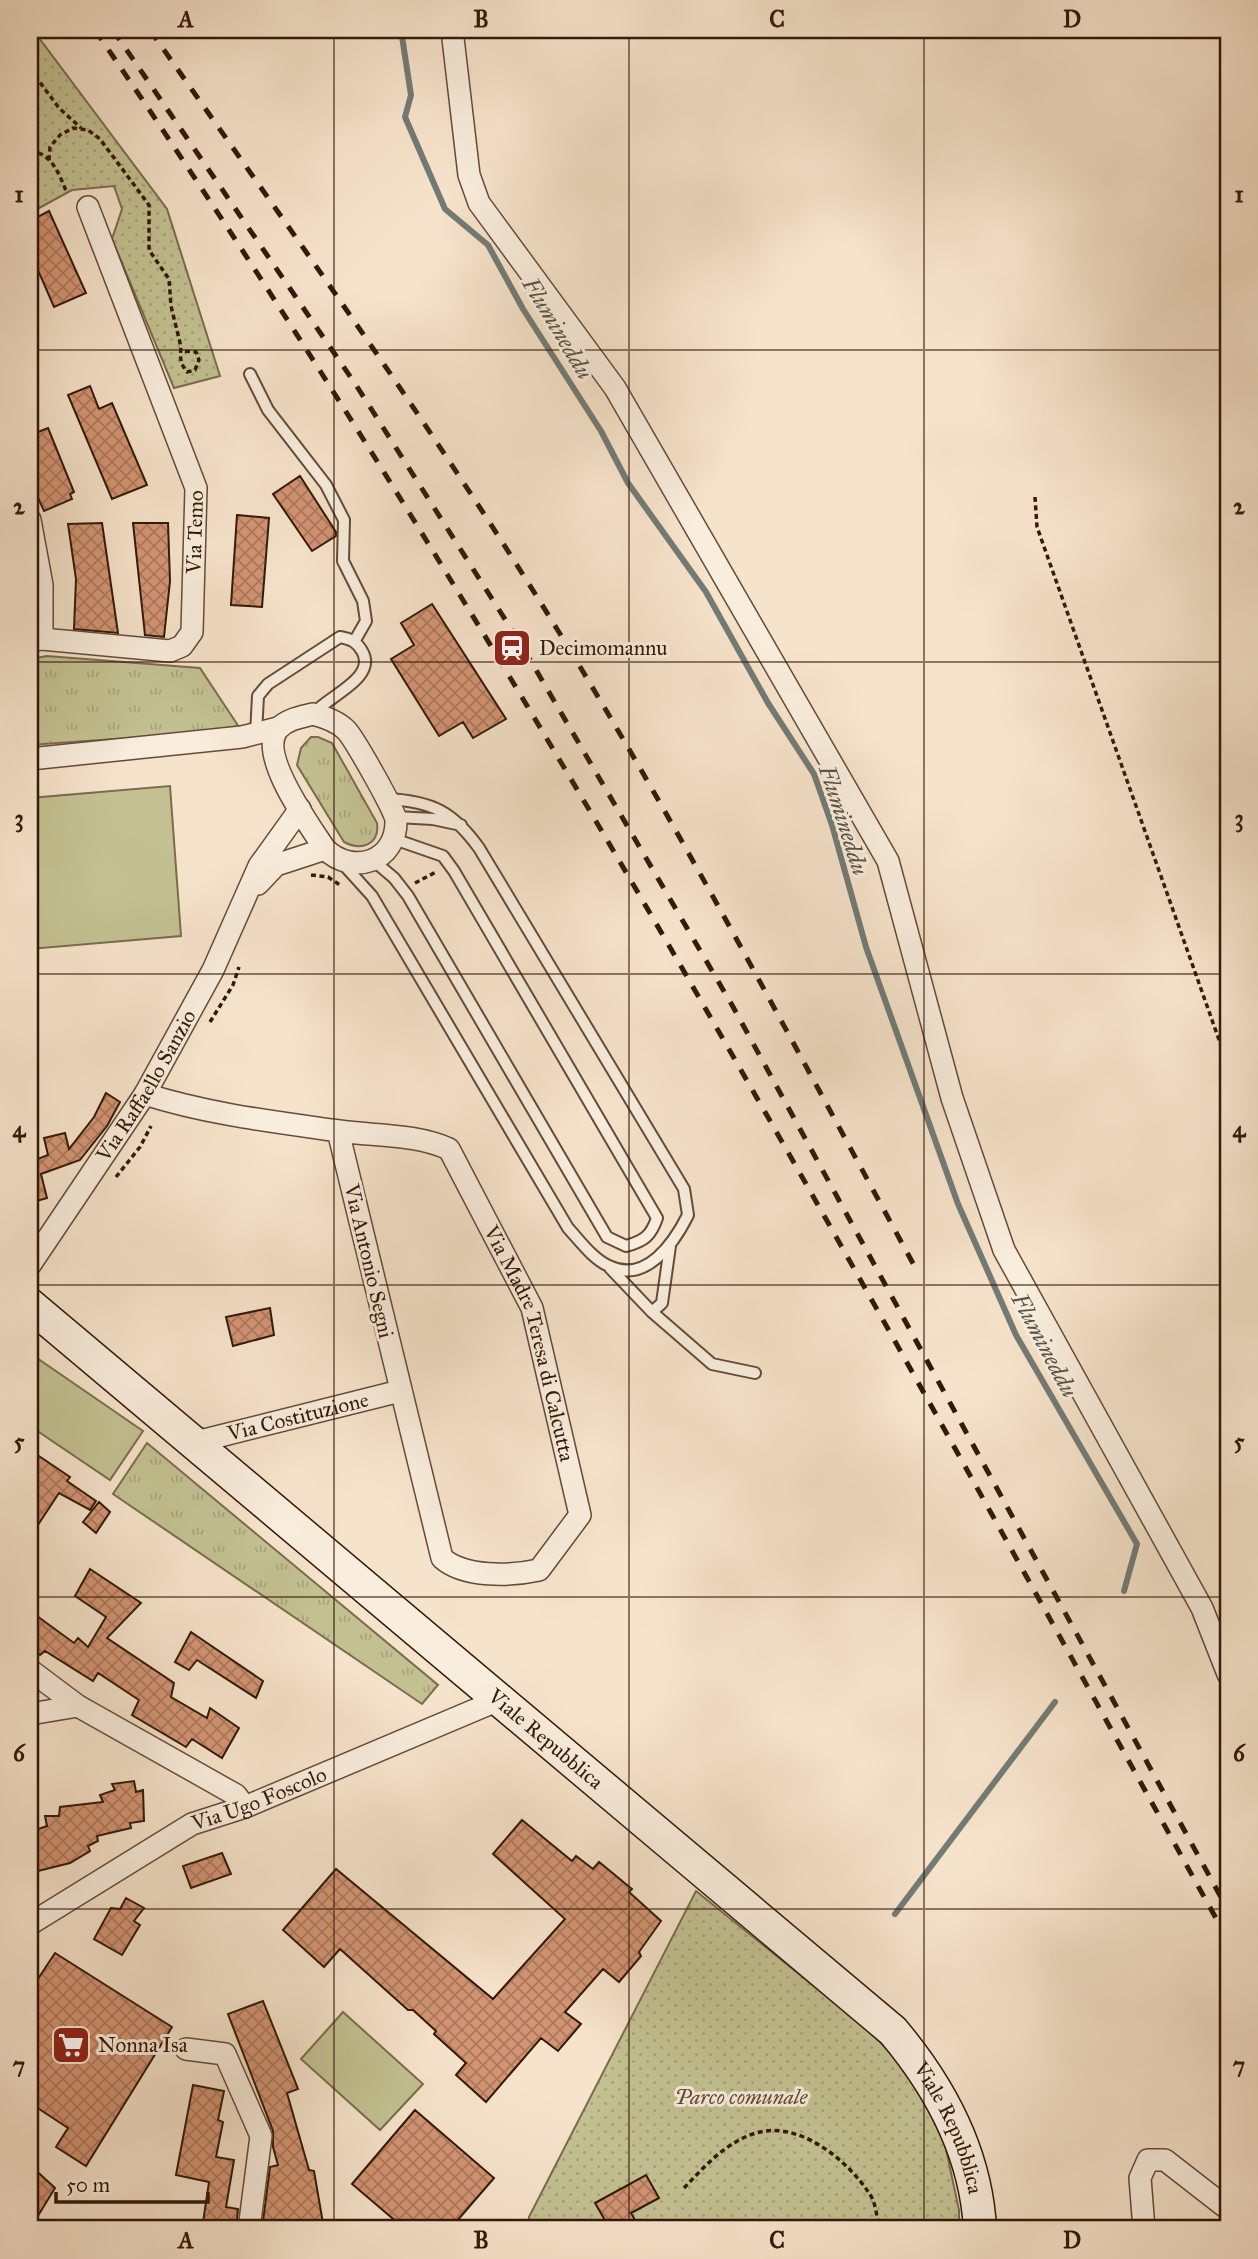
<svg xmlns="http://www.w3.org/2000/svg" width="1258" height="2259" font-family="'IM FELL Great Primer',serif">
<defs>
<pattern id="grass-tufts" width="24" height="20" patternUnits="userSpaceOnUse" patternTransform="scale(1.75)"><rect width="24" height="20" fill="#c3c192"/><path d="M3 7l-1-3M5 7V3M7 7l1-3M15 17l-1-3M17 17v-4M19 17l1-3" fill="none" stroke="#a8a57c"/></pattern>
<pattern id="park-dots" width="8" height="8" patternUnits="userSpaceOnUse" patternTransform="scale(1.75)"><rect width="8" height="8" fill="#c3c192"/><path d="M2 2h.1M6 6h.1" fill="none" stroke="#a8a57c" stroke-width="1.8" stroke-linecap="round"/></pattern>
<pattern id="building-cross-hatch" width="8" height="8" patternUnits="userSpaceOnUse" patternTransform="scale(1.75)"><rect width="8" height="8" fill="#d39473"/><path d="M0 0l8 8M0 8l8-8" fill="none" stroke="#ac785c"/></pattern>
</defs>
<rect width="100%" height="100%" fill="#f6e3cb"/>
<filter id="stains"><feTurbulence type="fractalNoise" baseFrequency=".00286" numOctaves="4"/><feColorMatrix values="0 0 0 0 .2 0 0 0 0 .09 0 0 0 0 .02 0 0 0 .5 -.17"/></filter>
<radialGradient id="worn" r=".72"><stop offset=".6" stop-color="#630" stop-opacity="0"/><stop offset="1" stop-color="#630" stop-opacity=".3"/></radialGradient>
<path fill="url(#grass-tufts)" stroke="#7b6c4d" stroke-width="2" d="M47,656L200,668L241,730L30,745V659Z
M311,737H318L332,743L377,823C380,845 361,851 344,842L297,765L301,748Z
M147,1443L438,1685L422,1704L113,1494Z"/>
<path fill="url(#park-dots)" stroke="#7b6c4d" stroke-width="2" d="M30,30H33L167,209L220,376L174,388L112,239L122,209L114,186L72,190L30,213Z
M696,1891L871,2032L917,2082L943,2135L959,2210V2229H530L529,2217Z"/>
<path fill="#c3c192" stroke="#7b6c4d" stroke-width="2" d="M170,786L181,936L30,949V798Z
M34,1356L143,1431L110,1480L30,1426V1362Z
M343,2012L423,2084L380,2130L301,2059Z"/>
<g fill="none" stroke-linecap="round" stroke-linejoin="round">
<path stroke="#737b75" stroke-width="6" d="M401,30L411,95L405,117L445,209L488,245L523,309L601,431L628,483L706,592L768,703L814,774L832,825L866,947L958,1204L1016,1335L1137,1544L1124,1591
M895,1914L1055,1702"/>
</g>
<path fill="url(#building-cross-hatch)" stroke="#331808" stroke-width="2" d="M49,211L86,293L54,307L30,252V221Z
M90,386L99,409L112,403L147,485L112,499L68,395Z
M48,428L74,492L70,494L72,499L44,511L35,491L30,493V435Z
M300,476L336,532V536L312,551L273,494Z
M237,515L269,518L262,607L231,605Z
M102,523L118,633L74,629L76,579L68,524Z
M133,523H168L170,581L164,637L145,635Z
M432,604L506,719L473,738L463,722L439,736L391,659L414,645L401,623Z
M106,1093L120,1102L107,1126L80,1160L41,1174L47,1198L30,1203V1153H36L38,1159L48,1155L44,1138L65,1133L69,1149L94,1117Z
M270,1308L274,1335L233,1346L226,1317Z
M30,1450L70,1477L67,1481L96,1501L90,1510L59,1493L30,1537Z
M99,1502L110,1512L96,1533L83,1522Z
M90,1569L141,1603L107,1638L174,1683L171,1697L207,1718L210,1708L239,1728L222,1758L192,1739L186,1747L132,1715L139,1700L98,1673L93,1681L45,1651L40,1655L30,1646V1611L74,1643L78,1638L88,1647L106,1617L75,1596Z
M191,1632L263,1681L256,1698L197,1660L189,1670L175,1662Z
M134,1781L136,1792L143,1790L144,1821L130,1823L131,1828L97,1836L98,1841L88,1846L90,1851L70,1863L30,1873V1832L47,1826L45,1816H59L60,1807L103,1802L100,1795L115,1790L112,1784Z
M522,1820L572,1861L576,1856L593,1869L599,1862L632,1889L629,1892L661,1921L639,1952L641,1956L619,1982L603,1969L565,2012L581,2024L558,2051L541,2038L486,2102L456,2075L466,2063L434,2034L436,2031L413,2010H408L340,1949L324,1967L283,1930L336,1869L493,1999L565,1919L493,1854Z
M222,1853L231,1874L191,1888L183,1866Z
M126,1898L144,1908L134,1921L140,1925L122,1955L94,1939L111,1908L120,1909Z
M55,1953L172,2027L86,2166L56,2147L68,2128L30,2103V1991Z
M263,2001L298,2089L287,2093L309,2170L314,2171L324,2229H262L270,2167L278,2165L273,2147V2131L228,2014Z
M193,2085L224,2091L218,2120L223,2122L216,2157L234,2160L226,2207L238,2209L236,2229H202L209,2182L176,2175Z
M415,2110L494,2178L450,2229H405L352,2184Z
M30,2165L55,2188L30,2229Z
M646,2175L659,2198L631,2213L640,2229H610L595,2203Z"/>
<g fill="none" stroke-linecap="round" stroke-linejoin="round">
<defs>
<path id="lane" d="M250,374L268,410L326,485L344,520L343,561L363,601L366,621L354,642
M256,734L258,696L268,684L340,637C351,639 357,642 362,651C378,678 328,696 313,714
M396,817L433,819L461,825
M374,861L394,878L408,896L607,1237L626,1246C644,1241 651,1236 657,1218L454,871L443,856L394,839
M343,864L372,896L568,1228C580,1241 593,1259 609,1266C646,1284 674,1243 688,1215L684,1189L479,848C453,812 432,801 387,799
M610,1268L652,1312L662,1303L670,1246
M652,1312L712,1364L755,1373"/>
<g id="street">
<path d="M452,30L469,175L479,203L615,388L888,861L952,1098L1004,1250L1202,1608L1228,1674"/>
<path d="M30,520L42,585V639"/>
<path id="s1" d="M30,641L42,639L170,651L182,646L192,632L196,488L88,207"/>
<path d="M313,714C325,717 337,721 346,730C354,738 396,812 396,820C397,862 353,876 325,849C310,826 257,754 278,729C287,719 301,717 313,714Z"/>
<path d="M30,759L242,737L278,728"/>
<path d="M258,884L276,865L325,849"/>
<path id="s2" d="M145,1094C207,1114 275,1122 339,1131C375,1136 416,1134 449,1149L532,1308L580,1515L539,1570C511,1576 464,1578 442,1558L338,1131"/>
<path id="s3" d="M30,1265L145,1094L213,970L259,866L300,809"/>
<path id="s4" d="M196,1442L400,1391"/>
<path d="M30,1670L78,1706L236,1795L245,1807"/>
<path d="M30,1714L78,1706"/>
<path id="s5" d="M30,1924L192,1824L245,1807L501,1699"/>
<path d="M186,2049L225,2054L261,2136L249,2229"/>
<path d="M1144,2229L1140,2178L1148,2160H1165L1228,2209"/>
</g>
<g id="secondary">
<path id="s6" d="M30,1305L893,2031C941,2088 976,2153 980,2229"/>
</g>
</defs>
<use href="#lane" stroke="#644b39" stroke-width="14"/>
<use href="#street" stroke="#644b39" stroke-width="24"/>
<use href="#secondary" stroke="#331808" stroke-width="35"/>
<path stroke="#331808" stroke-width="3.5" stroke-dasharray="5 3.5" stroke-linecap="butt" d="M30,69L59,108L81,128
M30,151C52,153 59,174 67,193
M49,160L50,147L60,135L73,128L88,130L100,139L149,205V250L169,279L171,306L181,347C180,358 180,363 187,372L195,370L199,360L196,352L181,351
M1035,497L1037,527L1228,1065
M311,875L328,877L340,885
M415,883L436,872
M210,1022L233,985L239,967
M116,1177L140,1147L151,1126
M684,2188C705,2166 726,2142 756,2133C799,2120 847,2160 869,2193C876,2202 877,2218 879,2229
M742,2229L763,2222L788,2229"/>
<use href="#lane" stroke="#f9eddd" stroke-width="10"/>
<use href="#street" stroke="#f9eddd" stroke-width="21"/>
<use href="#secondary" stroke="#f9eddd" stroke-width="32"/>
<path stroke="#331808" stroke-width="5" stroke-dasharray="12 12" stroke-linecap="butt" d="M95,30C514,641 869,1293 1228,1940
M113,30L356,385L522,646L732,1005L1228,1910
M150,30C288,227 430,423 557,629C685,837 798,1053 915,1267"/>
</g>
<path fill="none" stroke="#331808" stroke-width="2" stroke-opacity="0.55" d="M334,30V2229M629,30V2229M924,30V2229M30,350H1228M30,662H1228M30,974H1228M30,1285H1228M30,1597H1228M30,1909H1228"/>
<defs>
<symbol id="station-square" viewBox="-11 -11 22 22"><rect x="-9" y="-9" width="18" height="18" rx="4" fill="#8f2418" stroke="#f9eddd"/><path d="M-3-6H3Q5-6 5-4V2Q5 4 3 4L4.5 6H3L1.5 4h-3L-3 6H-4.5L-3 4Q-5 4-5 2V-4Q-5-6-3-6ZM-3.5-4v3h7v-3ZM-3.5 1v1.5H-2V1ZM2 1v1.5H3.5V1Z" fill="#fff"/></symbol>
<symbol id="supermarket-square" viewBox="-11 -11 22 22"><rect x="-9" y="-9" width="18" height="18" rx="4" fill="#8f2418" stroke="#f9eddd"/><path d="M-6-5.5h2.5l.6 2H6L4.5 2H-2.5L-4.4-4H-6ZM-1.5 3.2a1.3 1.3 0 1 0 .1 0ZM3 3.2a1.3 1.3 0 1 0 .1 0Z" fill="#fff"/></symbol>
</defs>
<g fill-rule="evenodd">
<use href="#station-square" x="490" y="626" width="44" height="44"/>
<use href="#supermarket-square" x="49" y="2023" width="44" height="44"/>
</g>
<g text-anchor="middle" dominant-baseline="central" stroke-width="6" stroke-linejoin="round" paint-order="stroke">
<g font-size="21" fill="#331808" stroke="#f9eddd">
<text stroke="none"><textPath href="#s1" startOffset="271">Via Temo</textPath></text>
<text stroke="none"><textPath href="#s3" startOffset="214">Via Raffaello Sanzio</textPath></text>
<text transform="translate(369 1261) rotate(77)">Via Antonio Segni</text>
<text stroke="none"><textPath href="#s2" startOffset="522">Via Madre Teresa di Calcutta</textPath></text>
<text stroke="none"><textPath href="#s4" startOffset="105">Via Costituzione</textPath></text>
<text stroke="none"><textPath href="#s6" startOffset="674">Viale Repubblica</textPath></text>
<text stroke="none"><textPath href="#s5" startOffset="262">Via Ugo Foscolo</textPath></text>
<text stroke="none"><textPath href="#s6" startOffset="1241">Viale Repubblica</textPath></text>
</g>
<g font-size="21" fill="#331808" stroke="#f9eddd" text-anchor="start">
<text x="539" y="648">Decimomannu</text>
<text x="98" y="2045">Nonna Isa</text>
</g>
<g font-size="21" font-style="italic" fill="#5e4b31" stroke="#f9eddd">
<text x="741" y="2097">Parco comunale</text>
</g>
<g font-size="23" font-style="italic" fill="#585247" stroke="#f9eddd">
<text transform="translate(558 328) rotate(59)">Flumineddu</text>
<text transform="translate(844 820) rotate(72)">Flumineddu</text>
<text transform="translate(1045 1345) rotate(62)">Flumineddu</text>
</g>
</g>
<rect width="1258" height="2259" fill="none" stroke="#f6e3cb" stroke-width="77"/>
<path d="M56 2192v10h152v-10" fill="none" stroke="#331808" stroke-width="3.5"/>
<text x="66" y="2192" font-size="21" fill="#331808" stroke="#f9eddd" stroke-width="5" paint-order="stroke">50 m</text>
<rect x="38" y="38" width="1182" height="2182" fill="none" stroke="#331808" stroke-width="2.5"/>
<g font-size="23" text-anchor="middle" font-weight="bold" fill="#331808">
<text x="186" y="27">A</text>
<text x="481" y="27">B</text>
<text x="777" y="27">C</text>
<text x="1072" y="27">D</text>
<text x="19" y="202">1</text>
<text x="1239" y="202">1</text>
<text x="19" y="514">2</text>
<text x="1239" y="514">2</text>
<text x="19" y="826">3</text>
<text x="1239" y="826">3</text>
<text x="19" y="1137">4</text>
<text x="1239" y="1137">4</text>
<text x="19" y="1449">5</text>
<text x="1239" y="1449">5</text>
<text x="19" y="1761">6</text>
<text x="1239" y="1761">6</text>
<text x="19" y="2073">7</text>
<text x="1239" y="2073">7</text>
<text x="186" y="2248">A</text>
<text x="481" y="2248">B</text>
<text x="777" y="2248">C</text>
<text x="1072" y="2248">D</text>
</g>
<rect width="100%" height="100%" filter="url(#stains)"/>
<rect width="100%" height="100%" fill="url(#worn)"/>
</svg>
